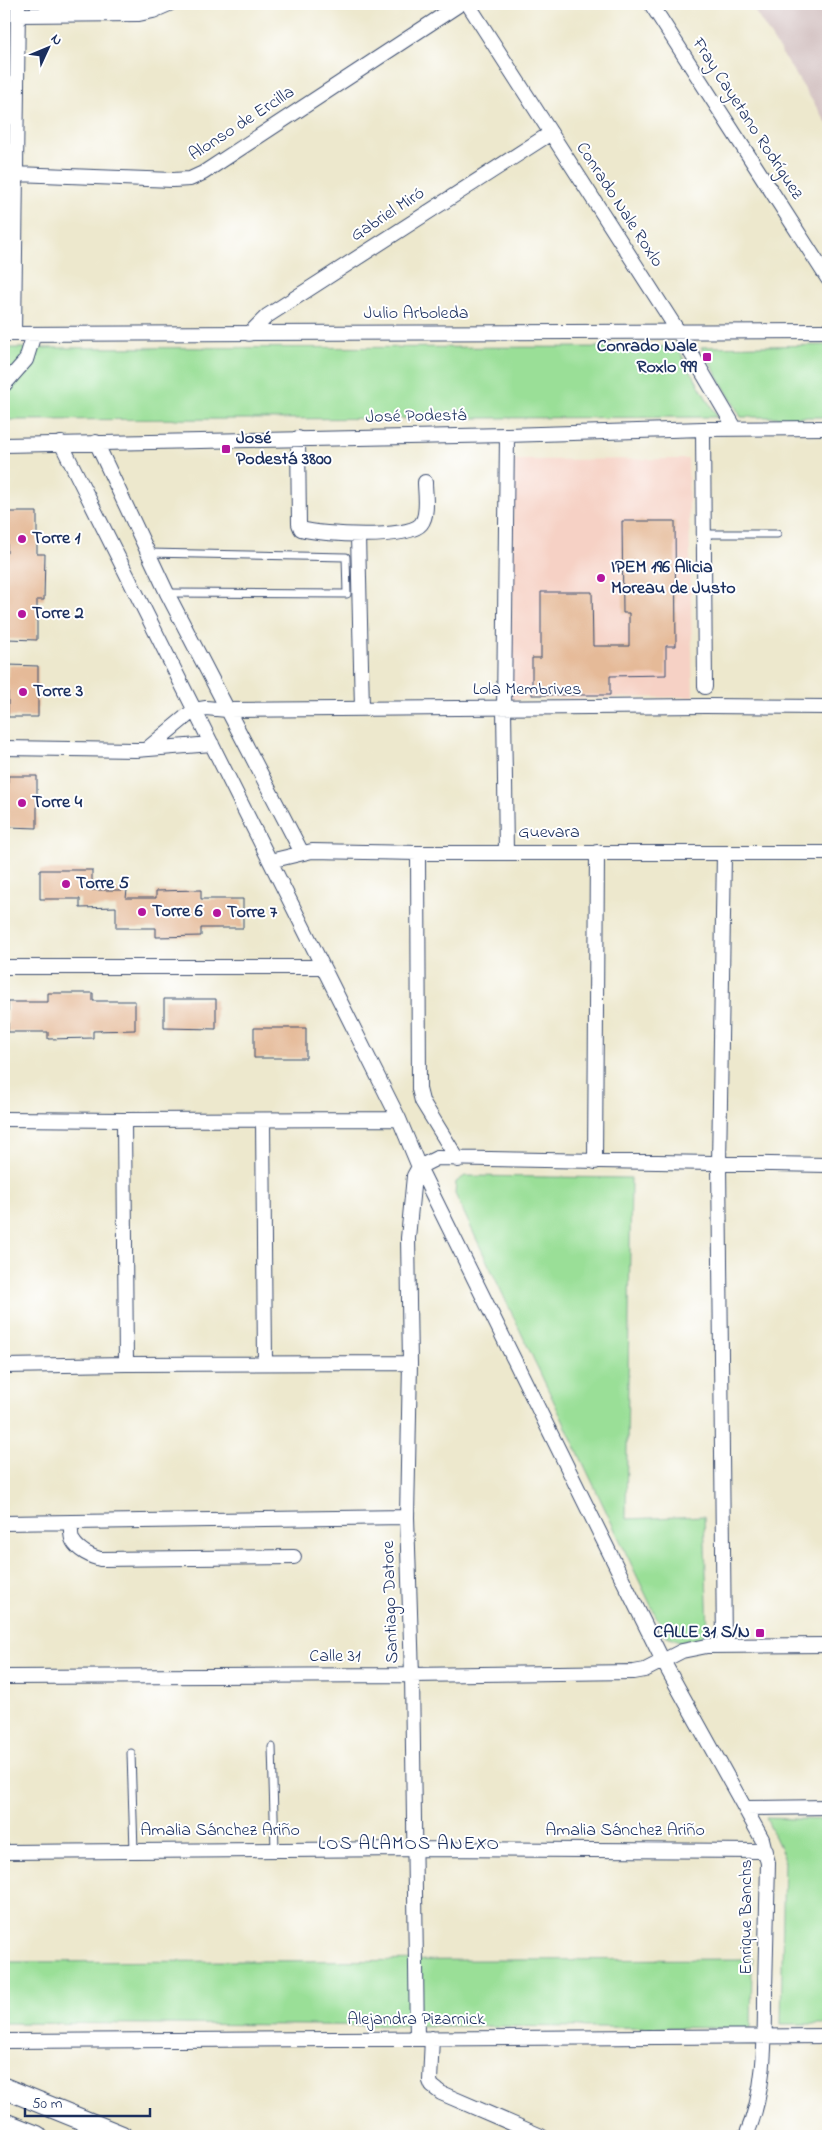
<svg xmlns="http://www.w3.org/2000/svg" width="832" height="2140" font-family="'Indie Flower',sans-serif">
<rect width="100%" height="100%" fill="#fff"/>
<filter id="ink" filterUnits="userSpaceOnUse"><feTurbulence type="fractalNoise" baseFrequency=".02" numOctaves="2"/><feDisplacementMap in="SourceGraphic" scale="10" xChannelSelector="R" yChannelSelector="G"/><feConvolveMatrix kernelMatrix="1 2 1 2 8 2 1 2 1" color-interpolation-filters="sRGB"/></filter>
<filter id="wash" filterUnits="userSpaceOnUse"><feTurbulence type="fractalNoise" baseFrequency=".0096" numOctaves="4" result="noise"/><feDisplacementMap in="SourceGraphic" scale="20" xChannelSelector="R" yChannelSelector="G"/><feGaussianBlur stdDeviation="1.12" result="paint"/><feColorMatrix in="noise" values="0 0 0 0 0 0 0 0 0 0 0 0 0 0 0 0 0 1.4 0 .05"/><feComposite in="paint" operator="in"/></filter>
<g filter="url(#wash)">
<rect width="100%" height="100%" fill="#ede8cd"/>
<path fill="#f6d1c5" d="M688,459L693,697L510,699L514,460Z"/>
<path fill="#d1bfbf" d="M750,4H828V125Z"/>
<path fill="#9adf97" stroke="#5a877a" d="M828,345V417H741L701,347Z
M677,347L717,417L4,420V348Z
M465,1176L631,1178L626,1519L704,1516L708,1630L702,1639L681,1642L665,1635L455,1194L456,1182Z
M766,1818L828,1820V2024H781L784,1856Z
M752,1959L751,2028L4,2023V1962Z"/>
<g id="blocks">
<path fill="#e5ba98" d="M7,512H37V554H45L44,600H37V640L7,639V599H4V553H7Z
M622,521H675L676,646H666V675L610,676V695H532V658H541V592H592L593,646H629V613H623Z
M8,665L38,666V717H8Z
M8,776H37V828L8,827Z
M40,870H92V890H127L126,898H156V891L201,890V899H243V928H201V936L156,937V928H116V907L80,908V899H40Z
M48,993H93V1001H135V1030L93,1031V1038L48,1039V1032H8V1002H48Z
M164,999H216V1029L164,1028Z
M254,1028H306V1058H254Z"/>
</g>
</g>
<g filter="url(#ink)">
<use href="#blocks" fill-opacity="0" stroke="#3a4b6f" stroke-width="1"/>
<g fill="none" stroke-linecap="round" stroke-linejoin="round">
<defs>
<path id="lane" d="M704,534H777
M148,553L346,557L347,594L167,593
M272,1747L275,1850
M131,1753L134,1851"/>
<path id="street" d="M468,4L678,331L735,428
M651,4L828,279
M18,15L139,14L153,11L169,4
M16,174L173,180L190,179L203,173L460,4
M4,334L828,331
M14,334L18,4
M249,334L267,316L551,133
M4,385L26,360L34,334
M703,429L705,687
M298,438L299,524L301,529C322,535 408,540 421,524C429,514 425,494 425,482
M96,442L167,593L302,853
M61,443L399,1119L419,1167L663,1661L762,1839L768,1863C767,1905 766,1947 765,1989C765,2038 766,2091 746,2136
M4,445L507,435L703,429L828,428
M358,535L362,709
M4,748L136,750L212,744
M147,749L194,710L206,708L227,710L705,706L828,707
M506,852L504,709L507,435
M418,853L419,1089L422,1101L458,1160
M270,861L312,851L418,853H828
M4,967H323
M4,1119L124,1120L399,1119
M124,1120L126,1364
M263,1120L265,1363
M595,1162L597,852
M419,1167L437,1158L828,1165
M4,1366L126,1364L410,1363
M71,1522C71,1528 70,1536 73,1541C78,1550 91,1557 100,1559L294,1557
M4,1523L407,1517
M724,1646L719,1164L724,853
M4,1677L412,1675L634,1672L645,1670L682,1651L707,1646L828,1645
M746,1808L828,1807
M4,1852L414,1849L766,1851
M417,2038L412,1675L407,1517L410,1363L408,1238L414,1176L419,1167
M432,2038L430,2081L432,2086L441,2093L541,2136
M4,2041L828,2036"/>
<path id="secondary" d="M4,2088L122,2136
M4,2123L37,2136"/>
</defs>
<use href="#lane" stroke="#3a4b6f" stroke-width="9"/>
<use href="#street" stroke="#3a4b6f" stroke-width="16"/>
<use href="#secondary" stroke="#3a4b6f" stroke-width="22"/>
<use href="#lane" stroke="#fff" stroke-width="7"/>
<use href="#street" stroke="#fff" stroke-width="14"/>
<use href="#secondary" stroke="#fff" stroke-width="20"/>
</g>
</g>
<g fill="#b5179e" stroke="#fff" stroke-width="2">
<rect x="702" y="352" width="10" height="10" rx="2.5"/>
<rect x="221" y="444" width="10" height="10" rx="2.5"/>
<circle cx="22" cy="539" r="5"/>
<circle cx="601" cy="578" r="5"/>
<circle cx="22" cy="614" r="5"/>
<circle cx="23" cy="692" r="5"/>
<circle cx="22" cy="803" r="5"/>
<circle cx="66" cy="884" r="5"/>
<circle cx="142" cy="912" r="5"/>
<circle cx="217" cy="913" r="5"/>
<rect x="755" y="1628" width="10" height="10" rx="2.5"/>
</g>
<g text-anchor="middle" dominant-baseline="central" stroke-width="4" stroke-linejoin="round" paint-order="stroke">
<g font-size="18" fill="#1b2f5e" stroke="#fff">
<text transform="translate(747 119) rotate(57)">Fray Cayetano Rodríguez</text>
<text transform="translate(242 124) rotate(-33)">Alonso de Ercilla</text>
<text transform="translate(619 205) rotate(57)">Conrado Nale Roxlo</text>
<text transform="translate(388 215) rotate(-33)">Gabriel Miró</text>
<text x="416" y="314">Julio Arboleda</text>
<text transform="translate(416 417) rotate(-1)">José Podestá</text>
<text x="527" y="690">Lola Membrives</text>
<text x="549" y="833">Guevara</text>
<text transform="translate(391 1602) rotate(-92)">Santiago Datore</text>
<text x="335" y="1657">Calle 31</text>
<text x="220" y="1831">Amalia Sánchez Ariño</text>
<text x="625" y="1831">Amalia Sánchez Ariño</text>
<text transform="translate(747 1917) rotate(-90)">Enrique Banchs</text>
<text x="416" y="2020">Alejandra Pizarnick</text>
</g>
<g font-size="18" font-weight="bold" fill="#1b2f5e" stroke="#fff" text-anchor="start">
<text x="697" y="347" text-anchor="end">Conrado Nale<tspan x="697" dy="21">Roxlo 999</tspan></text>
<text x="236" y="439">José<tspan x="236" dy="21">Podestá 3800</tspan></text>
<text x="32" y="539">Torre 1</text>
<text x="611" y="568">IPEM 196 Alicia<tspan x="611" dy="21">Moreau de Justo</tspan></text>
<text x="32" y="614">Torre 2</text>
<text x="33" y="692">Torre 3</text>
<text x="32" y="803">Torre 4</text>
<text x="76" y="884">Torre 5</text>
<text x="152" y="912">Torre 6</text>
<text x="227" y="913">Torre 7</text>
<text x="750" y="1633" text-anchor="end">CALLE 31 S/N</text>
</g>
<g font-size="19" letter-spacing="1" fill="#1b2f5e" stroke="#fff">
<text x="409" y="1844">LOS ALAMOS ANEXO</text>
</g>
</g>
<rect width="832" height="2140" fill="none" stroke="#fff" stroke-width="20"/>
<g transform="translate(48 48) rotate(46)" stroke="#ffffff" stroke-width="4" paint-order="stroke">
<path d="M0-4L9 19L0 12L-9 19Z" fill="#1b2f5e"/>
<text y="-8" font-size="14" font-weight="bold" text-anchor="middle" fill="#1b2f5e">N</text>
</g>
<path d="M25 2108v8h125v-8" fill="none" stroke="#1b2f5e" stroke-width="2.5"/>
<text x="32" y="2108" font-size="15" fill="#1b2f5e" stroke="#ffffff" stroke-width="4" paint-order="stroke">50 m</text>
</svg>
